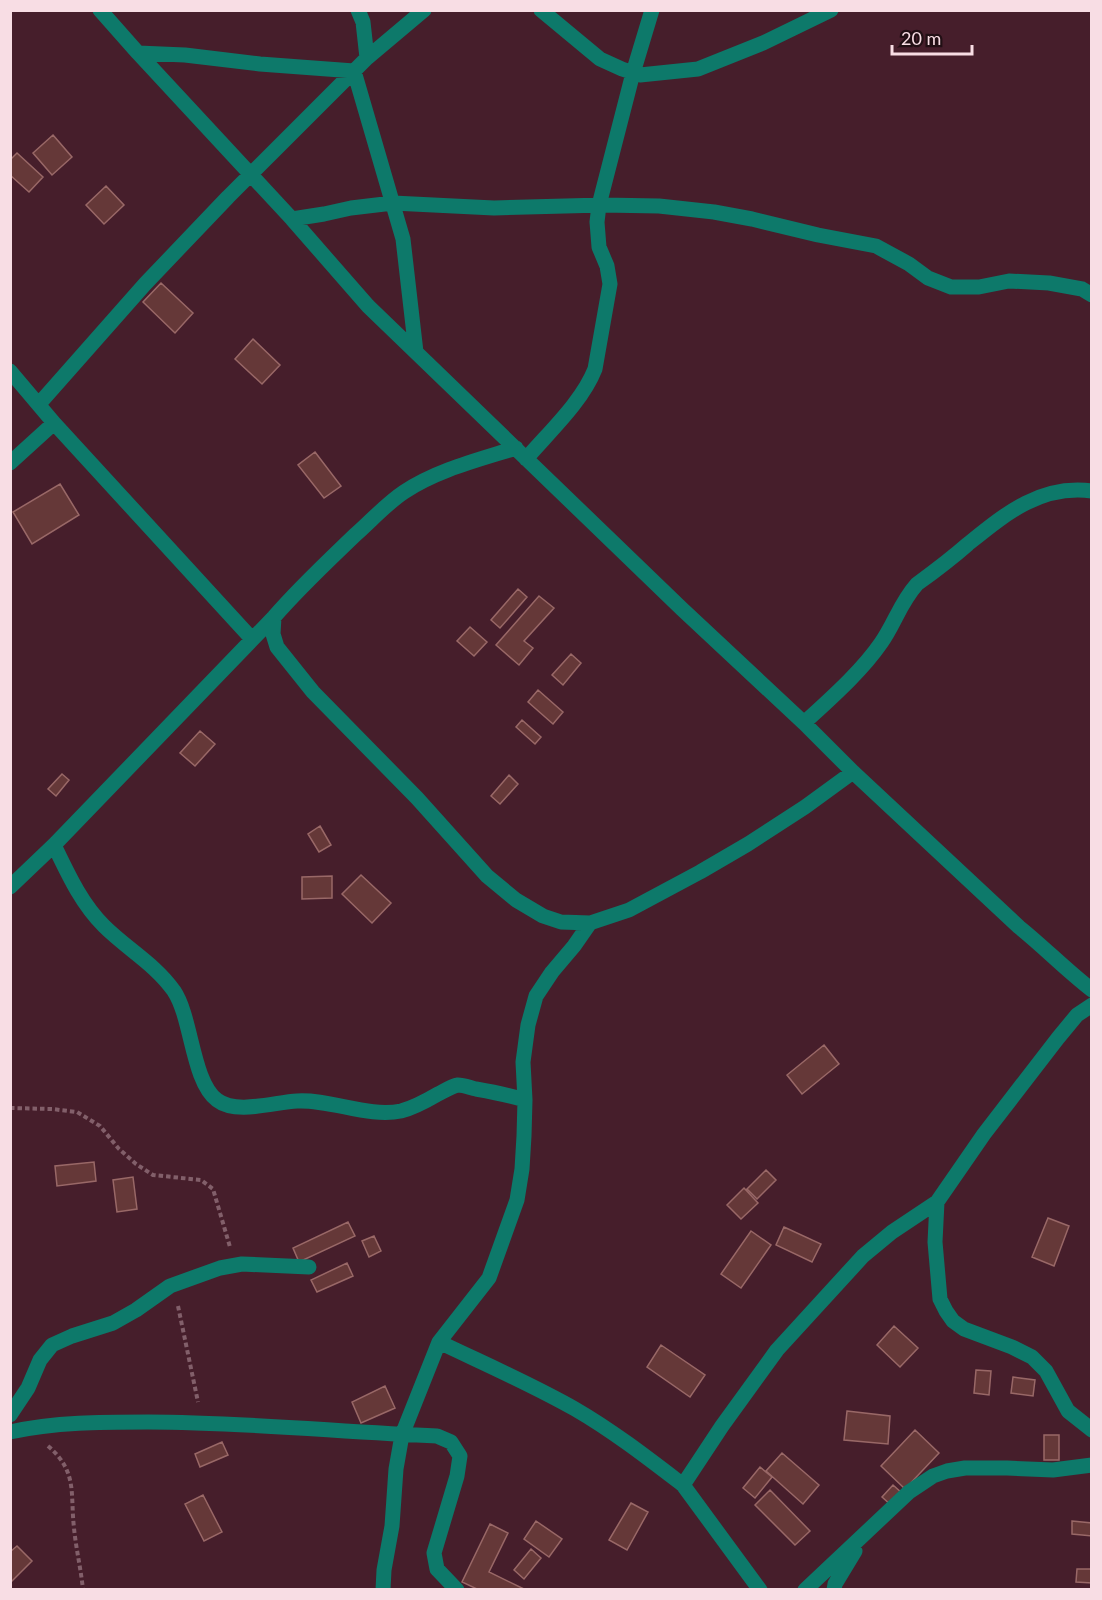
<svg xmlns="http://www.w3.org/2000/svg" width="1102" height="1600" font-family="Lato,sans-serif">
<rect width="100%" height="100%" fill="#461e2b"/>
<path fill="#653838" stroke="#996867" stroke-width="1.5" d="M53,135L72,157L52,175L33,153Z
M17,153L43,177L29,192L10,175V160Z
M106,186L124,205L104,224L86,205Z
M161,283L193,313L175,333L143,302Z
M253,339L280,365L262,384L235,359Z
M315,452L341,486L324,498L298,465Z
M60,484L79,515L32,544L13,512Z
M518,589L527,597L500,628L491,620Z
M539,596L554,608L524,641L533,648L519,665L496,645Z
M470,627L487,642L474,656L457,641Z
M571,654L581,663L563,685L552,675Z
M538,690L563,712L553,724L528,702Z
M522,720L541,737L535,744L516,727Z
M200,731L215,744L195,766L180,753Z
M62,774L69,780L56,796L48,789Z
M509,775L518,784L500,804L491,796Z
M320,826L331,845L319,852L308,834Z
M361,875L391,903L372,923L342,894Z
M332,876V898L302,899V877Z
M824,1045L839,1064L802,1094L787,1075Z
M94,1162L96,1181L57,1186L55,1166Z
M766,1170L776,1180L757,1199L747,1189Z
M133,1177L137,1209L117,1212L113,1180Z
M744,1188L758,1203L741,1219L727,1205Z
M1048,1218L1069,1226L1054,1266L1032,1257Z
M348,1222L355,1236L299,1262L293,1248Z
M784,1227L821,1244L812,1262L776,1245Z
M751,1231L771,1245L741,1288L721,1274Z
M374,1236L381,1251L369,1257L362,1241Z
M347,1263L353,1276L317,1292L311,1280Z
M894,1326L918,1348L900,1367L877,1345Z
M661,1345L705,1375L690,1397L647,1367Z
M976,1370L991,1371L989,1395L974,1393Z
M1013,1377L1035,1380L1033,1396L1011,1393Z
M385,1386L395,1408L361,1423L352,1402Z
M847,1411L890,1416L888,1444L844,1440Z
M915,1430L939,1453L905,1489L881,1466Z
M1044,1435H1059V1460H1044Z
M222,1442L228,1455L200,1467L195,1454Z
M782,1453L819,1485L803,1504L766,1471Z
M760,1467L772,1477L755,1498L743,1488Z
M893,1485L903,1494L892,1506L882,1497Z
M770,1490L810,1531L795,1545L755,1505Z
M203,1495L222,1532L204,1541L185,1504Z
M631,1503L648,1512L627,1550L609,1540Z
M536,1521L562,1539L549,1557L524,1539Z
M1072,1521L1092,1523V1536L1072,1534Z
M490,1524L508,1533L489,1572L526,1590H479L462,1582Z
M17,1546L32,1561L10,1583V1552Z
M531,1549L541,1558L524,1579L514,1570Z
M1077,1569H1092V1583L1076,1582Z"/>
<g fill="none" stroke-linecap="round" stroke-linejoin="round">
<path stroke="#825f6a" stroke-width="4" stroke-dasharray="4.5 3" stroke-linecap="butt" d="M10,1108L52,1109L77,1112L100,1126L119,1149L136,1164L153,1175L201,1180L213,1189L230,1247
M178,1306L198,1402
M48,1446C78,1472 70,1493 74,1528C76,1549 81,1569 83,1590"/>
<path stroke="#0d796a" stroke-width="15" d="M100,10L138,53L292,219L368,306L682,609L804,723L853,772L1019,927C1044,947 1066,970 1092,990
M358,10L363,22L367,58
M541,10L600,59L622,69L640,75L698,69L763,43L831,10
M138,53L185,55L260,64L354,71L403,239L416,352
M292,219L324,214L351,208L393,203L494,208L603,205L659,206L714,212L752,219L818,235L876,246L909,264L928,278L951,287H979L1009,281L1049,283L1082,289L1092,295
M10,371L54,423L252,639
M39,404L145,284L228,197L367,58L424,10
M526,459C549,432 582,402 595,369L610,284L607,266L599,247L597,222L599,205L633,73L652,10
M10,463L54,423
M274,617L273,634L277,647L313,692L417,798L487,876L516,900L543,916L561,922L590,923L629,910L700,872L748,844L805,807L853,772
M804,723C830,699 861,672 881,643C895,623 900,603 917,584C935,571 952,558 968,544C1005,514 1041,484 1092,491
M54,845C68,874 81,903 104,926C127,949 155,964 174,991C192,1018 192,1081 217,1100C236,1115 275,1102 297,1101C330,1099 369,1118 401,1111C413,1108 426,1101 438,1094C444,1091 452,1086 458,1085C464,1085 471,1088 476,1089C493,1092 509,1095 525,1100
M10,887L54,845L274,617C299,588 327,562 355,535C371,521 386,504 404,492C437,470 478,460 516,448
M1092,1005L1077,1015L1058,1038L984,1134L937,1202L935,1242L940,1299L946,1311L953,1321L964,1329L1012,1347L1032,1357L1046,1371L1068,1411L1092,1430
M439,1342C485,1364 531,1384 575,1409C613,1431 649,1459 683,1485L760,1590
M10,1415L28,1388L40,1360L52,1345L72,1336L113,1323L136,1310L170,1286L220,1268L242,1264L309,1267
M10,1432C55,1422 102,1422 148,1422C244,1422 340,1432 437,1436L451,1442L460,1456L457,1476L434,1553L437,1569L457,1590
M683,1485L722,1426L777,1350L863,1256L892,1232L937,1202
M383,1590L384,1570L392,1526L396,1469L402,1435L439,1342L489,1278L517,1200L522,1169L524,1136L525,1100L523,1062L528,1025L536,996L552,972L574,946L590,923
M805,1590L909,1492L933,1476L947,1471L965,1468H1007L1053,1470L1092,1465
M834,1590L835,1584L855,1551"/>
</g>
<rect width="1102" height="1600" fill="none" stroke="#f8dde4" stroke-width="24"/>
<path d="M892 45v9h80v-9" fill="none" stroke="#f8dde4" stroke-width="3"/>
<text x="901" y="45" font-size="18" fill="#f8dde4" stroke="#210f14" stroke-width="4.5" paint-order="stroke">20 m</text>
</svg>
